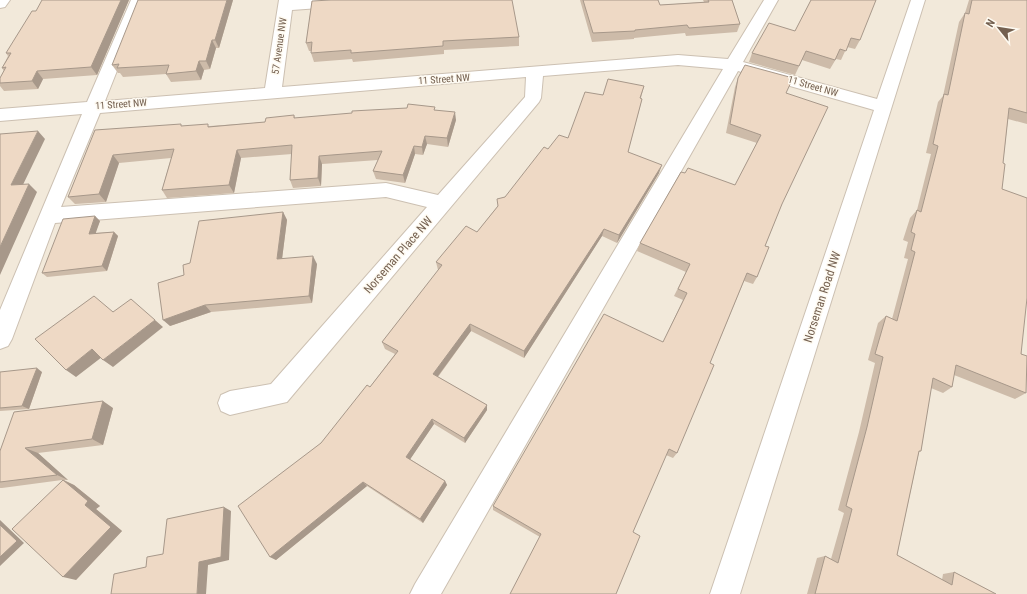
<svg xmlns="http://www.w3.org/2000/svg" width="1027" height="594" font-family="'Roboto Condensed',sans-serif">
<rect width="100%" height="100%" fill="#fbf6eb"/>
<path fill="#f2e9da" d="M0,0H1027V594H0Z"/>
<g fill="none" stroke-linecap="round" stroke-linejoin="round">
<defs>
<path id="minor" d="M0,0H10L5,7L0,8Z
M131,0H145L105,101L265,88L279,0H381L379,3L374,4L292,10L282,87L678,55L728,59L764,0H778L743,62L877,99L911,0H925L740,594H710L874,110L738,71L441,594H410L415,584L723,69L678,65L543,76L541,98L539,102L287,402L230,415L221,411L218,403L221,395L230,391L271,384L427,207L386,197L55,223L12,339L8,346L0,349V310L82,114L0,121V109L87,102ZM526,77L525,97L438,195L386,183L61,207L100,113Z"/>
</defs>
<use href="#minor" stroke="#ccc0b2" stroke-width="2"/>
<use href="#minor" fill="#fff" fill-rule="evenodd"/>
</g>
<path fill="#cdbba9" d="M129,0L97,75L43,79L38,89L4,91L0,86V78L4,71L2,68L8,56L6,53Z
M233,0L219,48H216L210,69L204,70L201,80L171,82L166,74L123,77L120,73H118L112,65Z
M580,0H658L660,5L704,2L703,0H732L740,24L737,32L686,36L685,33L634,38V39L592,42Z
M811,0L860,40L855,49L847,47L841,60L836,59L830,69L802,60L795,75L749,62L752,53L795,31Z
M969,0H1027V124L1008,119L1003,163L1002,189L1026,393L1015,399L954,375L952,387L943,393L931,388L921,451L919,452L897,555L942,580L943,574L954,572L996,594H807L817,558L825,556L831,559L844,513L838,510L859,432L875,363L868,360L878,323L886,316L892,319L908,259L904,258L908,242L903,240L910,218L917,210L931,154L926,153L938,102L943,96L959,22L965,13Z
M312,1L519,37V46L444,50V54L353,62L352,59L314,62L311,53L312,51H309L306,43Z
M738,78L786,94L782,204L765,246L757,277L753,284L744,281L710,363L677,453L673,458L666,455L540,537L493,510V506L663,342L683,300L674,296L686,272L637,251L640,243L685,173L735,185L757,143L726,133L735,87Z
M644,86L641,98L642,99L640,107L628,152L659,173L617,243L602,236L524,358L471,331L438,377L487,405V410L465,443L434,424L410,459L445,481L447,485L423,523L367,486L276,560L270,557L321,443L370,387L395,354L385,349L382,342L439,270H438L436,262L477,232L505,197L548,149L568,138L603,95Z
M435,110L456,120L448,147L427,144L423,155L415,154L405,183L376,179L373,171L378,160L322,164L321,186L293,188L290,180L292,154L241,158L234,193L167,198L162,190L171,158L119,163L106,202L75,204L68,197L95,130L182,126H210L265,122L294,115L295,118Z
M283,212L287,220L282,259L317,264L312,303L211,312L170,326L184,275L190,263Z
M95,216L100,221L95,233L114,232L118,236L107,271L47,277L42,273Z
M0,372H42L29,409L0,411Z
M113,408L103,445L38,453L68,480H64L74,485L100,506L96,509L122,531L76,580L62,480L2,488H0V451Z"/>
<path fill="#a7988a" d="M121,0H129L97,75L91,67Z
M227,0H233L219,48L215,40Z
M212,40L216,48L210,69L206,61Z
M199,61L204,70L201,80L196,71Z
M37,71L43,79L38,89L32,81Z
M455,112L456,120L448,147L447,138Z
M38,131L45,139L19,193L11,185Z
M425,136L427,144L423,155L422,147Z
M414,146L415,154L405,183L403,175Z
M237,150L241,158L234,193L229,185Z
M113,155L119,163L106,202L99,194Z
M319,156L322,164L321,186L318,178Z
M662,165L659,173L617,243L619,235Z
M29,184L37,192L0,275V247Z
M283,212L287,220L281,267L277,259Z
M95,216L100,221L94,238L89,234Z
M604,229L602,236L524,358V351Z
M114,232L118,236L107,271L102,266Z
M313,256L317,264L312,303L309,296Z
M205,305L211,312L170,326L163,320Z
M155,320L163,327L113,367L103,360Z
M470,324L471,331L435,380L433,374Z
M92,349L102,357L76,377L66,370Z
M37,368L42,372L29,409L22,406Z
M103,401L113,408L103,445L92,439Z
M487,405V410L465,443L464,438Z
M432,419L434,424L409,461L406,457Z
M25,448L38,453L68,480L57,475Z
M63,480L74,485L100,506L96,509L122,531L76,580L63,577Z
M445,481L447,485L423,523L420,519Z
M363,482L367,486L276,560L270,557Z
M224,507L231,511L229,560L208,565L206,594H197L199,562Z
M0,520L24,543L0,566Z"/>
<path fill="#eed9c5" stroke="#a7988a" d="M42,0H121L91,67L37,71L32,81L0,83V78L6,67L2,68L11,53H6L32,11H36Z
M138,0H227L215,40H212L206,61H199L196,71L166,74L169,65L117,68L119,64L112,65Z
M331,0H512L519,37L443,41V46L351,53V50L311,53L312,42L306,43L312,1Z
M583,0H658L660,5L709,2L708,0H732L740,24L689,28L687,25L635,30V31L593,33Z
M811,0H876L860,40L851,38L846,51L840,49L835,60L806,51L799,66L752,53L769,23L795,31Z
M972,0H1027V113L1009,108L1003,163L1005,164L1002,189L1027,198V298L1021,354L1027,356L1026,393L956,365L952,387L933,378L921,451H919L897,555L952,585L954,572L996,594H815L825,556L838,563L852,509L846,506L867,427L883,357L875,354L886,316L897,321L915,252L911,250L915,234L911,232L917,210L921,212L938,146L933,144L944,94L948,95L965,13L969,14Z
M745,65L793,78L786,93L828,107L782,204L765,246L769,247L757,277L747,273L710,363L714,365L677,453L669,449L633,532L640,536L616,594H510L541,534L493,506L604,314L663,342L687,293L678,289L690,264L640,243L681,172L685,173L688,168L735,185L761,135L730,124L738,78Z
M608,79L644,86L640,98L642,99L628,152L662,165L619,235L604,229L524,351L470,324L433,374L487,405L464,438L432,419L406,457L445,481L420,519L363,482L270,557L238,506L321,443L367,385L370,387L398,351L382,342L442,265L436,262L466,226L477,232L498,206L497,199L505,197L544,147L548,149L559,135L568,138L585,92L603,95Z
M408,104L435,107L434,110L455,112L447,138L425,136L422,147L414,146L403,175L373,171L382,151L319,156L318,178L290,180L292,145L237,150L229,185L162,190L174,149L113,155L99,194L68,197L95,130L181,124V126L208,124V127L265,122L266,118L294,115V118L352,113V111L407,108Z
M38,131L11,185L29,184L0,247V134Z
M283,212L277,259L313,256L309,296L205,305L163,320L158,283L184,275L183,265L190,263L199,221Z
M95,216L89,234L114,232L102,266L42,273L63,219Z
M94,296L113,312L131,299L155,320L103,360L92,349L66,370L35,339Z
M37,368L22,406L0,408V372Z
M103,401L92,439L25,448L57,475L0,482V451L14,412Z
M63,480L88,501L85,505L111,527L63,577L12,529Z
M224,507L221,557L199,562L197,594H111L114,574L146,567L147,557L163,554L167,519Z
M0,525L17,541L0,557Z"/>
<g text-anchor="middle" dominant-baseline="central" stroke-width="3" stroke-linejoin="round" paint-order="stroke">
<g font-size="10" fill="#746050" stroke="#fefaf1">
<text transform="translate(279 46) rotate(-82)">57 Avenue NW</text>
<text transform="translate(444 79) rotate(-4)">11 Street NW</text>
<text transform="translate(813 86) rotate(16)">11 Street NW</text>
<text transform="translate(121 104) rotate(-4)">11 Street NW</text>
</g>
<g font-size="12" fill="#746050" stroke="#fefaf1">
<text transform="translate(398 255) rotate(-49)">Norseman Place NW</text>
<text transform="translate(822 297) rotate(-72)">Norseman Road NW</text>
</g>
</g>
<g transform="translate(999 28) rotate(300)" stroke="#fefaf1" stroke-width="3" paint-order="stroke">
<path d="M0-3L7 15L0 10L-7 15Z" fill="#746050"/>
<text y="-6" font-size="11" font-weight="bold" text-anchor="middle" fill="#746050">N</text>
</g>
</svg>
